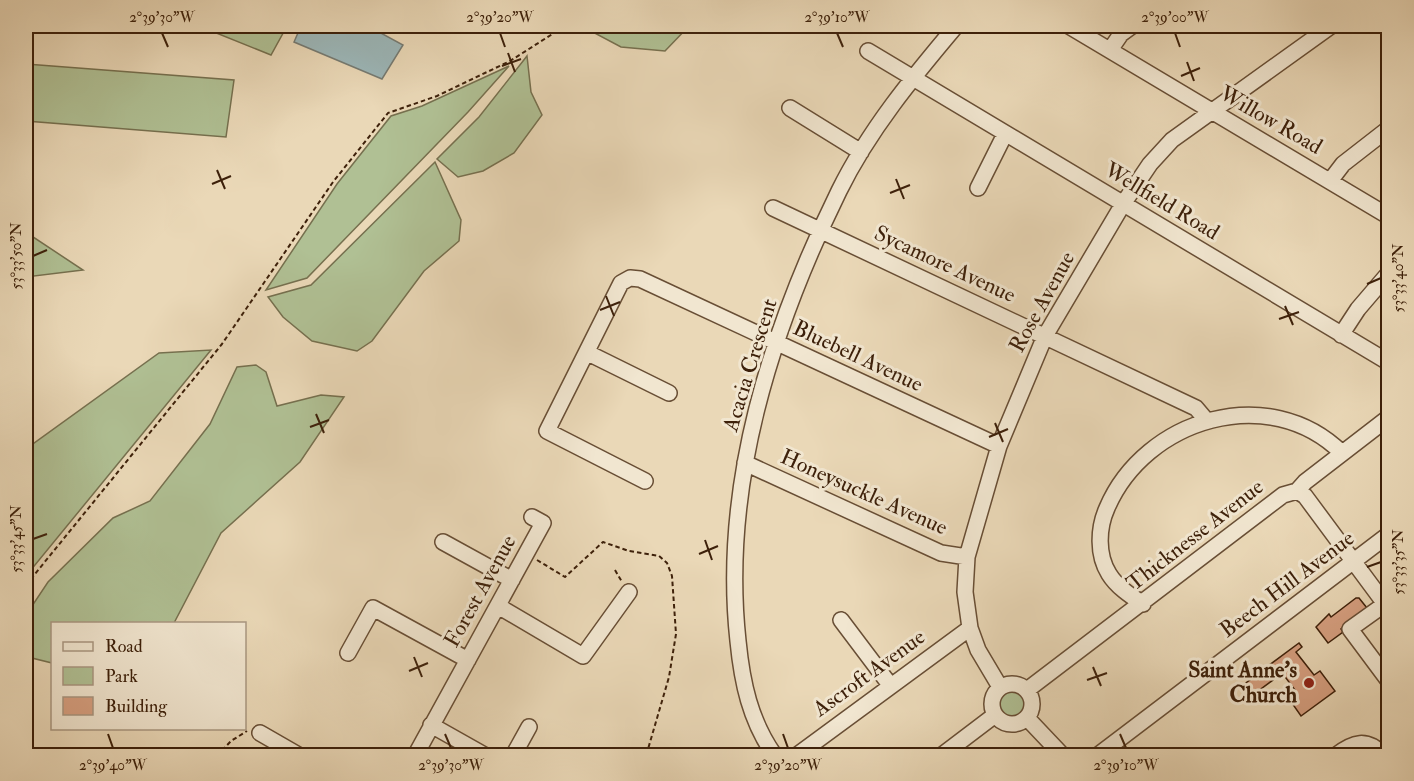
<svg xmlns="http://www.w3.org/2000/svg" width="1414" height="781" font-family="'IM FELL Double Pica',serif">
<rect width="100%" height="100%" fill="#ead8b7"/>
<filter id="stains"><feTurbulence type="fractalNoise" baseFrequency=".00333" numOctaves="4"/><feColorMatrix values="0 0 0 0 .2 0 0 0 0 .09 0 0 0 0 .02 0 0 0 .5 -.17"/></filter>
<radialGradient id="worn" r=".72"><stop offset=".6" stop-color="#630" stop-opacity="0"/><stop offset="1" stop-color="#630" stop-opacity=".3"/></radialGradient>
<path fill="#b0c094" stroke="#76704f" stroke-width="1.5" d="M199,26H287L271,55Z
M589,26H689L665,51L621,47L587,29Z
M527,56L531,92L542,115L514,153L483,171L458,177L437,159L479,117Z
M26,64L234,80L226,137L26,121Z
M509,66L468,112L307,278L266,290L337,184L391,116L422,106Z
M435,162L461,220L459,241L424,271L372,341L357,351L312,341L283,317L268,297L311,285Z
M26,230L27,233L83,270L26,277Z
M211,350L26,576V449L159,353Z
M256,365L266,372L277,406L321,395L344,397L300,462L221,533L174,623L52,624V663L32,658L26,639V615L48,582L113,518L150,501L210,424L237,367Z
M997 704a15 15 0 1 1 30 0a15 15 0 1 1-30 0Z"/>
<path fill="#9cb7b9" stroke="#767b73" stroke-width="1.5" d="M301,26H368L403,45L382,79L294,42Z"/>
<path fill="#d7a081" stroke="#3d200a" stroke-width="1.5" d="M1356,598H1359L1367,608L1366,611L1341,629L1343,632L1328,643L1316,627L1329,614L1331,617Z
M1299,643L1302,647L1296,652L1314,675L1320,671L1335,691L1301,716L1287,696L1295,690L1277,666L1268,674L1264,669Z
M1264,669L1273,680L1254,694L1246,683Z"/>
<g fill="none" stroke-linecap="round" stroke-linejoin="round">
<defs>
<path id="minor" d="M1069,26L1388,216
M1110,50L1121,34L1132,26
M868,51L1388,362
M790,108L861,152
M1330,181L1343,164L1388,129
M978,188L1005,134
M773,208L1196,408L1207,421
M1341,335L1358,309L1388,274
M588,353L669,393
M745,463L941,553L967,557
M645,481L547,431L621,283L630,278L640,279L999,446
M1297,491L1305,496L1388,608
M443,542L512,580
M1143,604C1131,596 1117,587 1109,574C1097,555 1098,528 1107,508C1145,419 1269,381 1342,453
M1385,604L1350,629L1388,680
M498,606L583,656L629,592
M841,620L890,685
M348,653L373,608L468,660
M992 704a20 20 0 1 1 40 0a20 20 0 1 1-40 0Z
M1000,687L978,650L970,628L965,592L967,557L999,446L1045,336L1123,204L1150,164L1172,140L1331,26
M1027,690L1283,495L1297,491L1305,482L1388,418
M1027,718L1063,756
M431,725L486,756
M260,733L300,756
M415,756L543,523L532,517
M513,756L529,727
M775,756C750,721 742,682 738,641C721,485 771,330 839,191C869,130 913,77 956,26
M796,756L970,628
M941,756L995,715
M1097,756L1388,535
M1335,756C1353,742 1367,737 1384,756"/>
</defs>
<use href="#minor" stroke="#684e35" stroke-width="18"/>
<path stroke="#3d200a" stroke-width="2" stroke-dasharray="4.5 3" stroke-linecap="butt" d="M537,560L565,577L603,542L629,551L659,556L667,563L672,576L676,634L669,677L646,756
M615,570L622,582
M26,585L222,344L333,182L388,113L437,96L510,61L565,26
M217,756L231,741L247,731"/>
<use href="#minor" stroke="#f1e6d0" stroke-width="15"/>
</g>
<path fill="none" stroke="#3d200a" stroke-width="2" d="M162,33L168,47M500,33L505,47M837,33L843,47M1175,33L1180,47M508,53L515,72M1187,62L1194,81M502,66L521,59M1181,76L1200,68M217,170L225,189M896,179L904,199M212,184L231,176M890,193L910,185M33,256L47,250M1367,284L1381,278M606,296L614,316M1285,306L1293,325M600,310L620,302M1279,319L1299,312M316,414L324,433M995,423L1003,442M310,427L329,420M989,437L1008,429M33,539L47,534M705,540L712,560M699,554L718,546M1367,567L1381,562M414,657L422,677M1093,667L1101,686M409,671L428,663M1087,680L1107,673M108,734L113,748M445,734L451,748M783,734L788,748M1120,734L1126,748"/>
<circle fill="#8f2418" stroke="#f1e6d0" stroke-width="2" cx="1309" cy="683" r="6"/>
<g text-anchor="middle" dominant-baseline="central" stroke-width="6" stroke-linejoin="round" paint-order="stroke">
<g font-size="22" fill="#3d200a" stroke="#f1e6d0">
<text transform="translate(1271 120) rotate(30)">Willow Road</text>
<text transform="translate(1162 201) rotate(31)">Wellfield Road</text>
<text transform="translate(945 264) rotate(25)">Sycamore Avenue</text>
<text transform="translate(1042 302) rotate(-61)">Rose Avenue</text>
<text transform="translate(858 356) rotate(25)">Bluebell Avenue</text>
<text transform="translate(750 365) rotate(-73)">Acacia Crescent</text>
<text transform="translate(864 492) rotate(24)">Honeysuckle Avenue</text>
<text transform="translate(1195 535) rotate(-38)">Thicknesse Avenue</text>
<text transform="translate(1287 584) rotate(-37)">Beech Hill Avenue</text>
<text transform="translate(480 591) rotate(-61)">Forest Avenue</text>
<text transform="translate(869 673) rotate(-36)">Ascroft Avenue</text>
</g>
<g font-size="22" font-weight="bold" fill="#3d200a" stroke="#f1e6d0" text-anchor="end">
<text x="1297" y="670">Saint Anne's<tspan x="1297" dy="25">Church</tspan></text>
</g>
</g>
<rect width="1414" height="781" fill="none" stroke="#ead8b7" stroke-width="66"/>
<rect x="51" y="622" width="195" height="108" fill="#f1e6d0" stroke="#a99781" stroke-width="1.5"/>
<rect x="63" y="642" width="30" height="9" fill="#f1e6d0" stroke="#a99781" stroke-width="1.5"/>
<text x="105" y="652" font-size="18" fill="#3d200a">Road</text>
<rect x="63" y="667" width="30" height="18" fill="#b0c094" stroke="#a99781" stroke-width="1.5"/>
<text x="105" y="682" font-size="18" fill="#3d200a">Park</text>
<rect x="63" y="697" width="30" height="18" fill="#d7a081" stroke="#a99781" stroke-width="1.5"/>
<text x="105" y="712" font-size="18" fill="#3d200a">Building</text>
<rect x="33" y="33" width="1348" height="715" fill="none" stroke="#3d200a" stroke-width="2"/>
<g font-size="15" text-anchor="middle" fill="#3d200a">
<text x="162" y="22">2°39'30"W</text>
<text x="500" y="22">2°39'20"W</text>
<text x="837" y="22">2°39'10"W</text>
<text x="1175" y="22">2°39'00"W</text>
<text transform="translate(16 256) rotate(-90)" y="5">53°33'50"N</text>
<text transform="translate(1398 278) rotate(-90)" y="5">53°33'40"N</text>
<text transform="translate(16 539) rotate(-90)" y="5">53°33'45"N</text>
<text transform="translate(1398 562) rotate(-90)" y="5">53°33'35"N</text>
<text x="113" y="770">2°39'40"W</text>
<text x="451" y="770">2°39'30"W</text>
<text x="788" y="770">2°39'20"W</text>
<text x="1126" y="770">2°39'10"W</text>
</g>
<rect width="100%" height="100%" filter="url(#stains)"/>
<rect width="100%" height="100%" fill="url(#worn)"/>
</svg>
